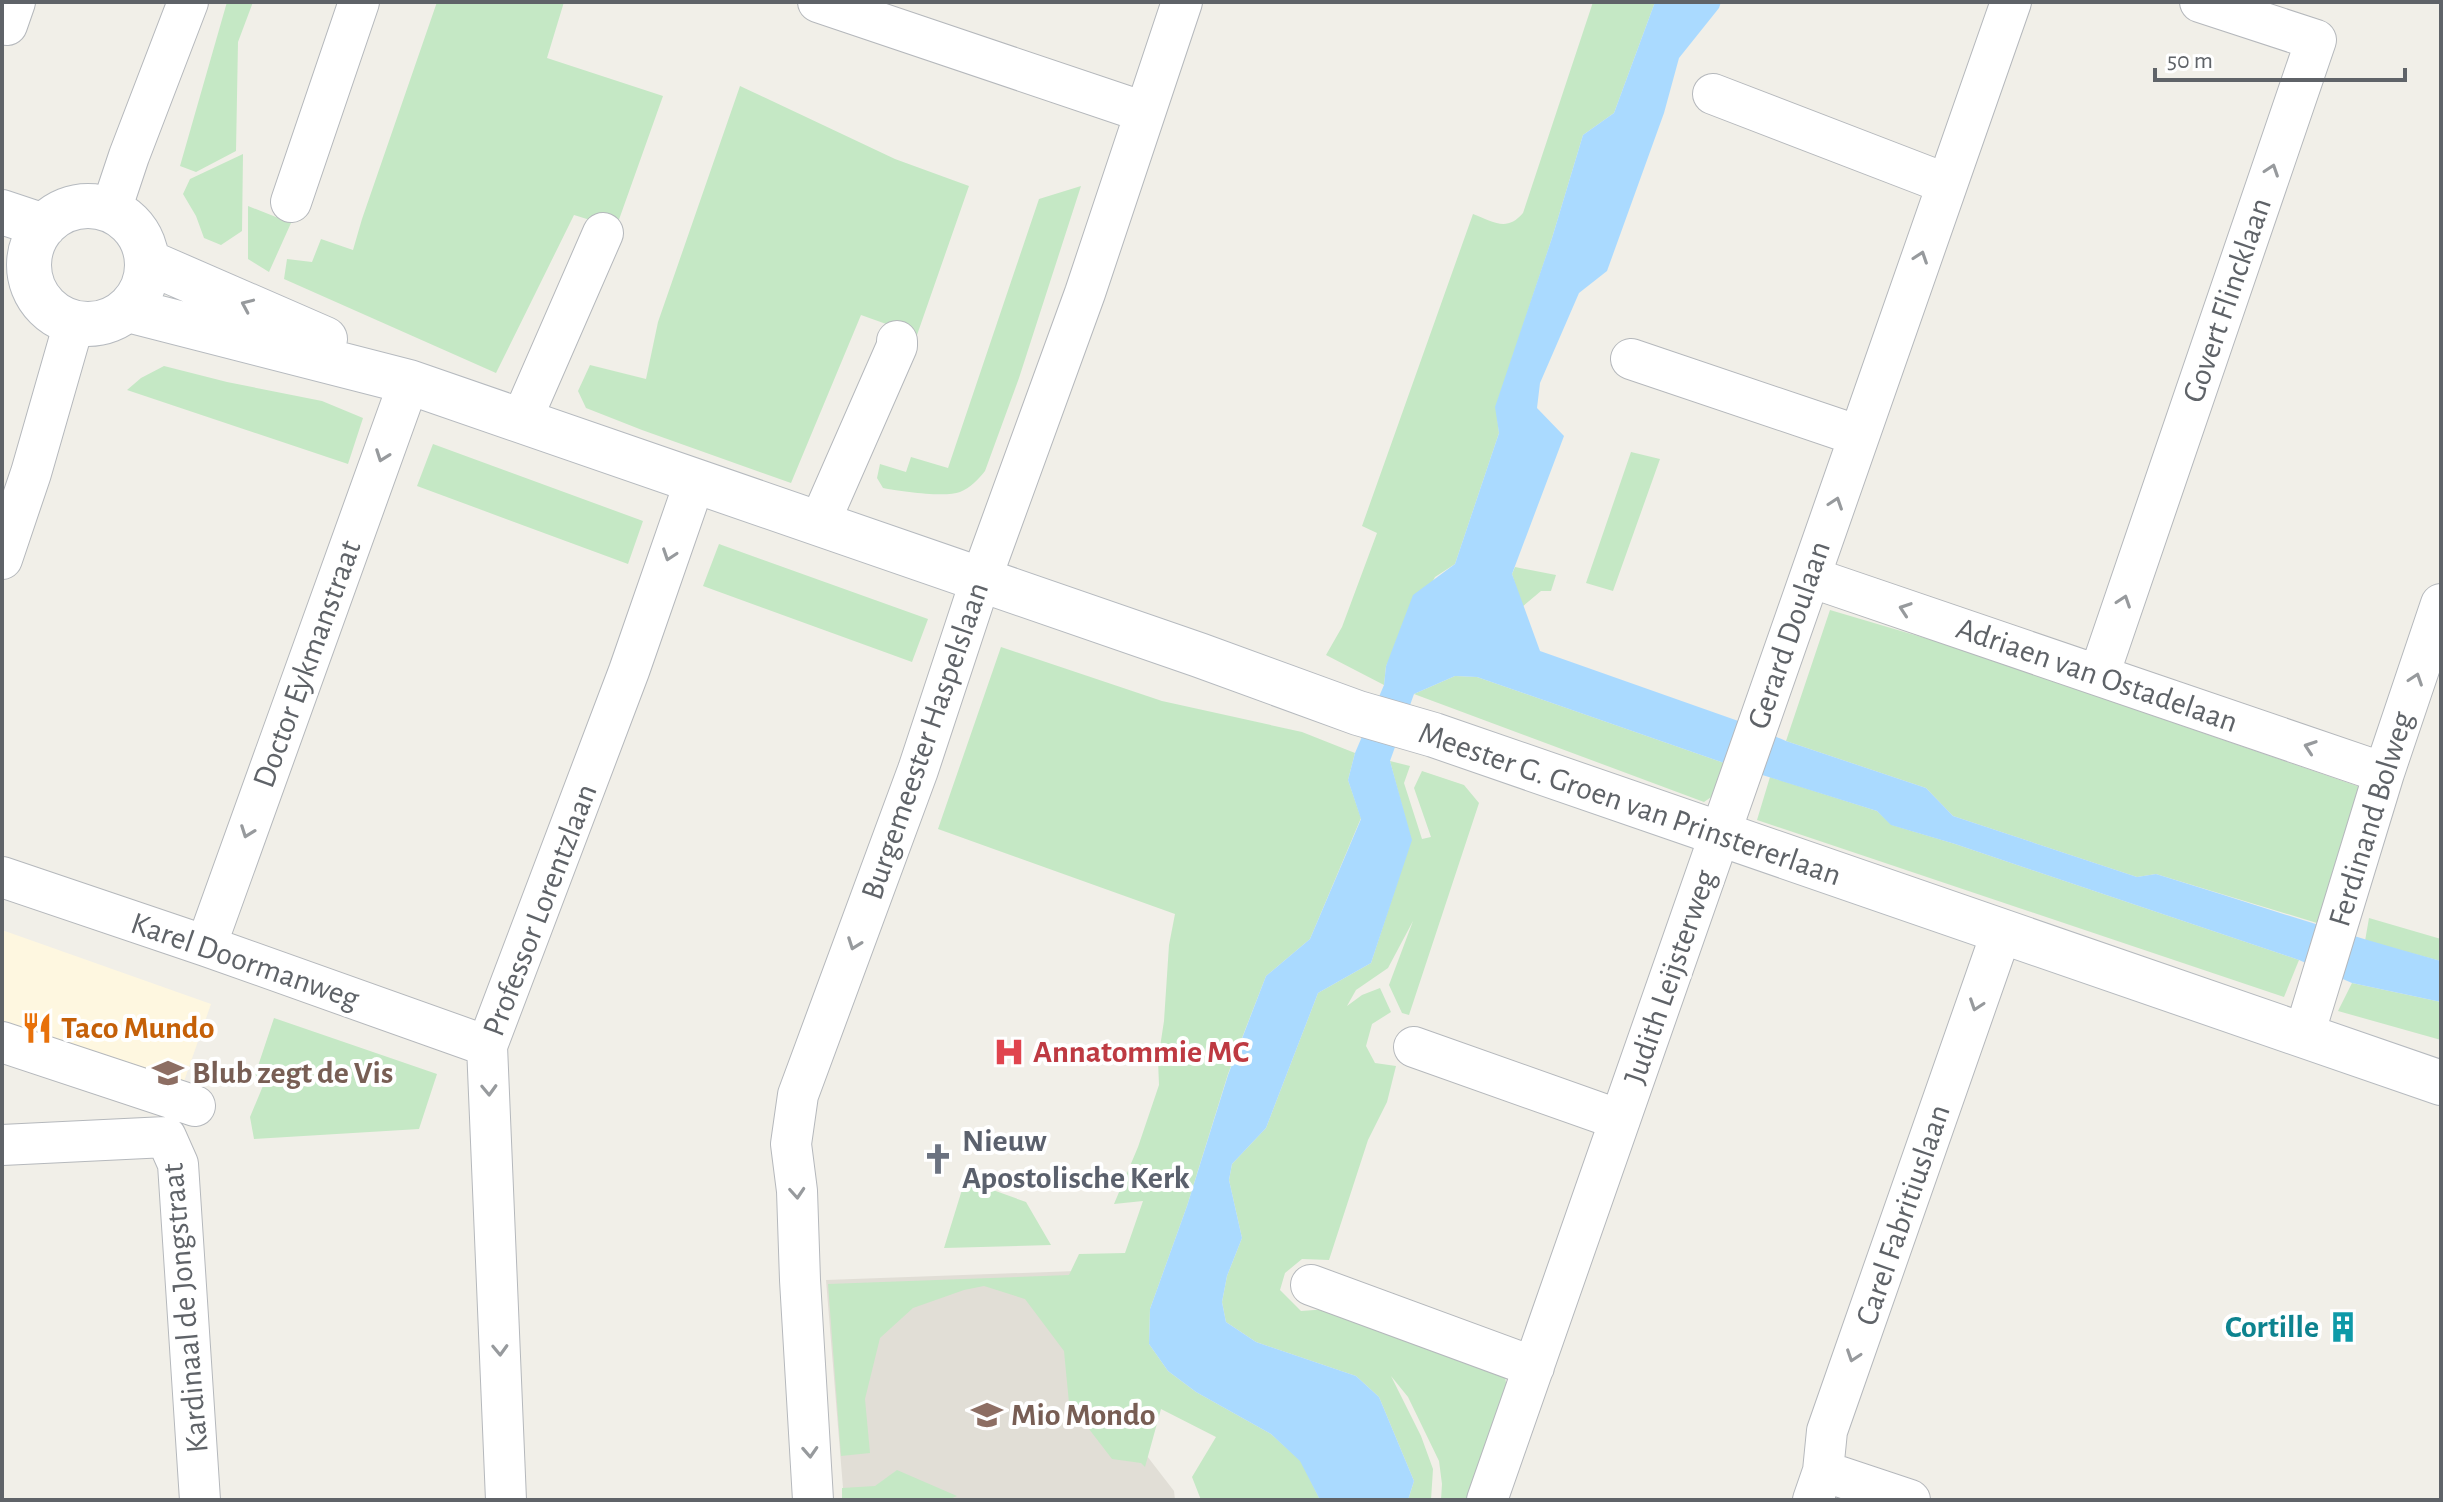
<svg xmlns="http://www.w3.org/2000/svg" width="2443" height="1502" font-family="'Alegreya Sans',sans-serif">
<rect width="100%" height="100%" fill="#f1efe8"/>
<path fill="#fef7e0" d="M2,930L211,1004L181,1090L2,1029Z"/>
<path fill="#e1ded6" d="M1130,1269L1147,1456L1174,1491L1175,1500H844L826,1280Z"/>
<path fill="#c5e8c5" d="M227,2H253L238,42L236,151L196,172L180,166Z
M437,2H564L547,58L663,96L616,228L574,215L496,373L284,279L287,259L312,262L321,239L353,250L362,219Z
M1593,2H1655L1614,113L1583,135L1552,238L1496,407L1499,433L1455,564L1435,577L1386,666L1384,685L1326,655L1342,627L1377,533L1362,526L1473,214C1494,222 1507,232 1523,213Z
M740,86L895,159L969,186L917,335L861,315L791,483L642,430L586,408L578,391L590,365L646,379L658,322Z
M243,154L242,231L221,245L204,238L196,216L183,194L190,179Z
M1081,186L1019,378L985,471C979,479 970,488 960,492C945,498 900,491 883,488L877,478L880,464L906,472L911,457L948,468L1039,199Z
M248,206L291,223L269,272L248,259Z
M164,366L227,382L322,401L363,418L348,464L127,390L141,378Z
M433,444L643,521L628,564L417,486Z
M1631,452L1660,459L1613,591L1586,583Z
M719,544L928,619L912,662L703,586Z
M1515,567L1556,575L1551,591H1541L1522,607L1512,574Z
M1830,610L1945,644L2363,788L2330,898L2317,923L2156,874L2137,877L1953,816L1926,788L1786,741Z
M1001,647L1162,701L1302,732L1355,753L1348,780L1361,818L1310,939L1266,976L1228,1074L1187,1206L1150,1309L1149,1344L1168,1371L1196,1392L1271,1434L1301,1461L1320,1500H1201L1192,1477L1216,1437L1161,1409L1145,1467L1141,1463L1112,1459L1069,1403L1064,1351L1025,1299L984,1286L964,1290L913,1308L880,1338L865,1399L870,1453L841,1456L828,1284L1069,1275L1079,1254L1125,1253L1143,1201L1114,1204L1138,1147L1159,1085L1158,1060L1164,1021L1169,945L1175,914L938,829Z
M1455,676L1477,677L1727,764L1717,793L1704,802L1414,694Z
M1390,761L1410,766L1404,783L1422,839L1431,837L1414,788L1422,771L1464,785L1479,803L1409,1015L1402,1013L1389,985L1413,921L1388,968L1356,990L1347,1006L1362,995L1380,988L1391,1012L1372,1024L1366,1046L1375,1063L1396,1066L1387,1102L1368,1140L1329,1260L1302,1259L1285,1273L1280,1290L1301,1311L1328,1309L1504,1371L1509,1400L1472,1500H1441L1442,1484L1439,1461L1408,1397L1391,1376L1421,1436L1433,1469L1431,1500H1408L1414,1481L1379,1397L1356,1376L1256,1342L1226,1322L1222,1302L1227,1276L1242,1238L1229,1180L1232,1164L1266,1128L1318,993L1371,963L1411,840Z
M1770,777L1877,811L1892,825L1955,844L2299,960L2284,997L1757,820Z
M2369,918L2441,939V961L2365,941Z
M2352,983L2441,1002V1040L2338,1011Z
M274,1018L437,1074L419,1129L254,1139L250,1117L265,1081L255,1075Z
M965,1180L1026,1202L1051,1245L944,1248Z
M897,1470L957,1496L948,1500H842V1488L875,1486Z"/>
<path fill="#aadaff" d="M1655,2H1721L1719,8L1679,58L1664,113L1607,271L1579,293L1540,383L1537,408L1564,436L1512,574L1540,651L1744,723L1786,741L1926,788L1953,816L2137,877L2156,874C2251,903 2345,935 2441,961V1002L2352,983L2299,960L1955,844L1891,825L1877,811L1727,764L1477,677L1455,676L1414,694L1390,761L1412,840L1371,963L1318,993L1266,1128L1232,1164L1229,1180L1242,1238L1227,1276L1222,1302L1226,1322L1256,1342L1356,1376L1379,1397L1414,1481L1408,1500H1320L1300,1461L1271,1434L1196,1392L1168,1371L1149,1344L1150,1309L1187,1206L1228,1075L1266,976L1310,939L1361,819L1348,780L1355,753L1384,685L1386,666L1413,595L1455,564L1499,433L1495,407L1552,238L1583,135L1614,113Z"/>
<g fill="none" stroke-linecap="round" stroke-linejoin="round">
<defs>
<path id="street" d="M818,2L1144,112
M7,25L15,2
M1713,94L1947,184
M291,202L359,2
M111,210L129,156L188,2
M1631,359L1859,436
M521,421L603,233
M819,524L897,346V341
M2,559L31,473L74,323
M1810,577L2384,773
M2099,675L2316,40L2200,2
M2,877L206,946L487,1046
M206,946L409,382
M2304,1035L2384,773L2441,604
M2,1042L195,1106
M1414,1047L1620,1120
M2,1145L166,1137L178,1164L200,1500
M1311,1285L1534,1367
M1823,1471L1910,1500
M506,1500L487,1046L629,671L695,481
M813,1500L800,1280L797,1191L791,1144L798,1095L918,770L981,579L1085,293L1182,2
M1487,1500L2011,2
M1813,1500L1823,1471L1827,1431L2002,931"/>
<path id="secondary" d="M29 265a59 59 0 1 1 118 0a59 59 0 1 1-118 0Z
M2,212L44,226
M148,262L325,339
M128,310L409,382L1199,655L1358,713L1434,735L2441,1083"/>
</defs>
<use href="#street" stroke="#b5b8bc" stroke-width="42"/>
<use href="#secondary" stroke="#b6babf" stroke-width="46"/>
<use href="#street" stroke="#fff" stroke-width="40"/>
<use href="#secondary" stroke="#fff" stroke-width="44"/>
</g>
<defs><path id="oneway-chevron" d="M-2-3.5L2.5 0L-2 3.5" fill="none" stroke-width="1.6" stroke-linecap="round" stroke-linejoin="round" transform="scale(2)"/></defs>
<g stroke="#979a9d">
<use href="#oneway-chevron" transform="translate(2272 170) rotate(-71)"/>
<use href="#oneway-chevron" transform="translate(1921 257) rotate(-71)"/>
<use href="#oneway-chevron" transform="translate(247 305) rotate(-156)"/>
<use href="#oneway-chevron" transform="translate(382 456) rotate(110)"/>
<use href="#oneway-chevron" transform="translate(1836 503) rotate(-71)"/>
<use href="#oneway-chevron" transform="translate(669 555) rotate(109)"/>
<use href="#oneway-chevron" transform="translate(2124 601) rotate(-71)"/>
<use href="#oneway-chevron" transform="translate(1905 609) rotate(-161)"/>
<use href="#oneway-chevron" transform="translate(2416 679) rotate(-71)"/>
<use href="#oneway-chevron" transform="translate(2310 747) rotate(-161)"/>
<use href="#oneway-chevron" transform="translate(247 832) rotate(110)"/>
<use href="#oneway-chevron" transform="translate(854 944) rotate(110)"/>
<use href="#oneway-chevron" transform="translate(1976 1005) rotate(109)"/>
<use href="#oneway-chevron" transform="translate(489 1090) rotate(88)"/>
<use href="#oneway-chevron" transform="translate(797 1193) rotate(86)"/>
<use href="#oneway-chevron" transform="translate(500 1350) rotate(88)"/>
<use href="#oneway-chevron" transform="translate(1853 1356) rotate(109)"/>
<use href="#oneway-chevron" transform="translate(810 1452) rotate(87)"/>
</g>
<defs>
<symbol id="restaurant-bare" viewBox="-9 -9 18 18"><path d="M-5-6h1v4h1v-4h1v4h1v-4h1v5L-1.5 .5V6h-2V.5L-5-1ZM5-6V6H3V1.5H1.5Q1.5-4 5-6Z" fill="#e8710a" stroke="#fff" stroke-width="2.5" paint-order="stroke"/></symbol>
<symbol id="hospital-bare" viewBox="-9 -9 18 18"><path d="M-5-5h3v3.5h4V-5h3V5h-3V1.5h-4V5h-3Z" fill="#e0444e" stroke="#fff" stroke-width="2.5" paint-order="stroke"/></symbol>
<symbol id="school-bare" viewBox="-9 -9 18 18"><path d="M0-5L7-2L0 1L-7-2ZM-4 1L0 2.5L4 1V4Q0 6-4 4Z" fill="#8d6e63" stroke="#fff" stroke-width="2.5" paint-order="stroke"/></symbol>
<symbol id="church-bare" viewBox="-9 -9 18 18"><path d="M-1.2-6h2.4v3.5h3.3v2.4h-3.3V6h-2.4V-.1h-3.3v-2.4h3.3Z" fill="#6b7280" stroke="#fff" stroke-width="2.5" paint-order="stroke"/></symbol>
<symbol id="building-bare" viewBox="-9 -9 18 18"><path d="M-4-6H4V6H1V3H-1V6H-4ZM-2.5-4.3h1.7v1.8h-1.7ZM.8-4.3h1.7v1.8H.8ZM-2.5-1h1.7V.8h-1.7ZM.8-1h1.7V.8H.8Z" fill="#0f9aa8" stroke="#fff" stroke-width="2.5" paint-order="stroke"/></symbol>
</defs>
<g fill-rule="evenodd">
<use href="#restaurant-bare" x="15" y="1006" width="44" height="44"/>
<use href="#hospital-bare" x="987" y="1030" width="44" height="44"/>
<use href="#school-bare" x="146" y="1051" width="44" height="44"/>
<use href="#church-bare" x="916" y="1137" width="44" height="44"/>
<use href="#building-bare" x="2321" y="1305" width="44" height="44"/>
<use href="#school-bare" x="965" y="1393" width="44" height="44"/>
</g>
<g text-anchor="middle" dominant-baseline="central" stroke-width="8" stroke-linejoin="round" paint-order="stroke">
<g font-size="32" fill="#5f6368" stroke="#fff">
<text transform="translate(2227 300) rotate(-71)">Govert Flincklaan</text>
<text transform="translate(1789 635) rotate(-71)">Gerard Doulaan</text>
<text transform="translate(307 664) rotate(-70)">Doctor Eykmanstraat</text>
<text transform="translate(2097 675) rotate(19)">Adriaen van Ostadelaan</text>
<text transform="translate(925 741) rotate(-71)">Burgemeester Haspelslaan</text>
<text transform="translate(1630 804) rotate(19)">Meester G. Groen van Prinstererlaan</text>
<text transform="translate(2371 819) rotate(-73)">Ferdinand Bolweg</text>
<text transform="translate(540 910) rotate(-69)">Professor Lorentzlaan</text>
<text transform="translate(245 961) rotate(19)">Karel Doormanweg</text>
<text transform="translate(1670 977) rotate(-71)">Judith Leijsterweg</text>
<text transform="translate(1903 1215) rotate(-71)">Carel Fabritiuslaan</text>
<text transform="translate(185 1308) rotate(-95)">Kardinaal de Jongstraat</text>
</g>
<g font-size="32" font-weight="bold" fill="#c56008" stroke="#fff" text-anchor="start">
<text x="61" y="1028">Taco Mundo</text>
</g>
<g font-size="32" font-weight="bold" fill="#be3a42" stroke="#fff" text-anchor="start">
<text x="1033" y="1052">Annatommie MC</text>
</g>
<g font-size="32" font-weight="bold" fill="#785e54" stroke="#fff" text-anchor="start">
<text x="192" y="1073">Blub zegt de Vis</text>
<text x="1011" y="1415">Mio Mondo</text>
</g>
<g font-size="32" font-weight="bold" fill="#5b616d" stroke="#fff" text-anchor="start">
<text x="962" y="1141">Nieuw<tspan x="962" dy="37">Apostolische Kerk</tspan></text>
</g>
<g font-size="32" font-weight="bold" fill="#0d838f" stroke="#fff" text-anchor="end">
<text x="2319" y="1327">Cortille</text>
</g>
</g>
<rect width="2443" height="1502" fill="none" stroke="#5f6368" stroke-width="8"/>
<path d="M2155 68v12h250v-12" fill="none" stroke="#5f6368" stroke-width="4"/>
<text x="2167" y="68" font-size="24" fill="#5f6368" stroke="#ffffff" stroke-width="6" paint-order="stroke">50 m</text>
</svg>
